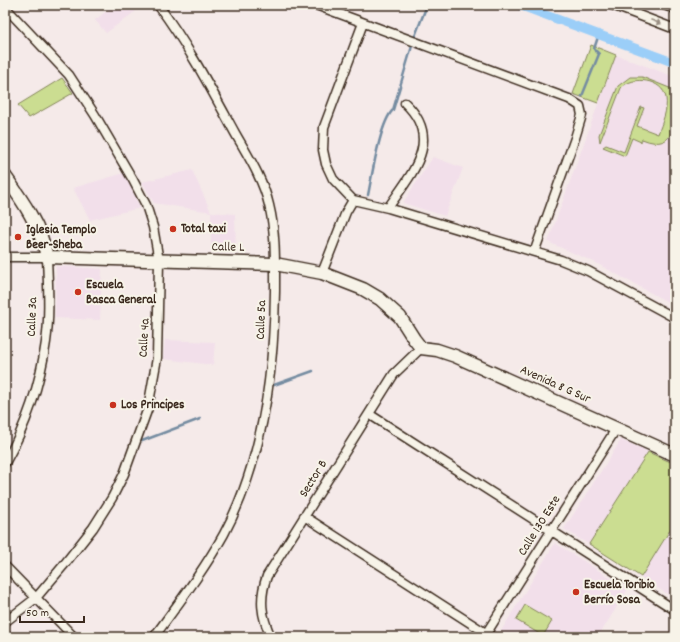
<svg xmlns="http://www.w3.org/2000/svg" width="680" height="642" font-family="Dekko,sans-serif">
<rect width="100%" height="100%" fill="#f5eae9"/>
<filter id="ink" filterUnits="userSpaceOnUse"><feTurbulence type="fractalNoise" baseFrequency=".025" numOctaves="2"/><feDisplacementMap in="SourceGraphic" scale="8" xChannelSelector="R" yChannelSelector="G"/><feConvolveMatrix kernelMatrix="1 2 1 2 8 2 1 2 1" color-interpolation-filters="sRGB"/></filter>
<g filter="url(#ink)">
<path fill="#f2dfea" d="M114,5H144L106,33L95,20Z
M616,55L675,77V306L594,262L548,242Z
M433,157L463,168L445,216L403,203Z
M192,170L211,212L235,214L236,253L211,252V212L154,203L142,182Z
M124,173L140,208L90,220L73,188Z
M56,266L102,269L100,320L55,318Z
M165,340L215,342L213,365L163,359Z
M621,440L675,464V599L564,529Z
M555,543L628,589L598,637H510L501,631Z"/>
<path fill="#cbdd91" stroke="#838458" d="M591,45L616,55L598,103L573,94Z
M630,77H642L672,89L675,92C675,117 679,154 642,139L641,142L632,138L625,156L603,147L606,145L624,152L641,107L644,108L637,126L658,134C662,123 668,110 666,98C663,79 632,75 621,88L600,142L599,135L618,86Z
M62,78L73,93L29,118L18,105Z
M648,452L675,464V522L641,577L589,544Z
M525,605L552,621L543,636L516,620Z"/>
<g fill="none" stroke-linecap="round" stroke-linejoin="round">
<path stroke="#758ca1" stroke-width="2.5" d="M415,36L427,5
M582,96L599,54L594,49L599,34
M368,195C372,176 380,122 393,110L412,46
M274,385L313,371
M142,441L200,419"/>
<path stroke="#9bcef8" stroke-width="9" d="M519,5L675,63"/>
<defs>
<path id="street" d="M316,5L569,99L580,106L582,115L575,138L535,250
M612,5L675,29
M664,5L675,9
M5,7L69,75L95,115L133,180L146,205L153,227L159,261L157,358L148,408L124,474L112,498L93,528L63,566L36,598L5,622
M363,23L324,127L323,150L326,164L333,179L353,200L388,208L561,260L588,271L675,318
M388,208C411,174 444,140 405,103
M5,257H47C48,285 50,314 46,342C40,385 26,426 5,463
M322,273L346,212L353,200
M369,414L675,610
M304,516L492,637
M5,566L74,637
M154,637C178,604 204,570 224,534C263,461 274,372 275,291C275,262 276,233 269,205C263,179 248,156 235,133C211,89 188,45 158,5
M271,637C261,616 259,598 267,576L394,374L421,348
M484,637L616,429"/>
<path id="secondary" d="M5,176C22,200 41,227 47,257L275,264L322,273L363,289L380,299L400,317L414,339L421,348L437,350L455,356L675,455"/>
</defs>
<use href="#street" stroke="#3b2a1e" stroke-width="11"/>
<use href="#secondary" stroke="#3b2a1e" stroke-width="15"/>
<use href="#street" stroke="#f7f3e8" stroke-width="8"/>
<use href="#secondary" stroke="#f7f3e8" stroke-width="12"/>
</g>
<defs><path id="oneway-solid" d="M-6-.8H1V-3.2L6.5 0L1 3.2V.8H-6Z"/></defs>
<use fill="#998e83" href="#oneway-solid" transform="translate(656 22) rotate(21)"/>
</g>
<g fill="#c8321e" stroke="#f7f3e8" stroke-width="1.5">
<circle cx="173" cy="229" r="4"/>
<circle cx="18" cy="237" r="4"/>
<circle cx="78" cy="292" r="4"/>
<circle cx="113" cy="405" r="4"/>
<circle cx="576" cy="592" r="4"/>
</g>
<g text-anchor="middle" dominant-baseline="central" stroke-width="4" stroke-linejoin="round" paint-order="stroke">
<g font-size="13" font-weight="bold" fill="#3b2a1e" stroke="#f7f3e8" text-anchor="start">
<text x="181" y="229">Total taxi</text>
<text x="26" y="230">Iglesia Templo<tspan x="26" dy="15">Beer-Sheba</tspan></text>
<text x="86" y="285">Escuela<tspan x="86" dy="15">Basca General</tspan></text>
<text x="121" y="405">Los Principes</text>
<text x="584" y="585">Escuela Toribio<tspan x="584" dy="15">Berrío Sosa</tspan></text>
</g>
<g font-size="13" fill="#3b2a1e" stroke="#f7f3e8">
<text transform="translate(228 248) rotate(1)">Calle L</text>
<text transform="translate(33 317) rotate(-88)">Calle 3a</text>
<text transform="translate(262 320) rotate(-88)">Calle 5a</text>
<text transform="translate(145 338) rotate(-87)">Calle 4a</text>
<text transform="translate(555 385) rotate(24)">Avenida 8 G Sur</text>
<text transform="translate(314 479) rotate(-58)">Sector B</text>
<text transform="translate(540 526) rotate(-58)">Calle 130 Este</text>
</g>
</g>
<rect width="680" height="642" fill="none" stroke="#f7f3e8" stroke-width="20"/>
<rect x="10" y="10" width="660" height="622" fill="none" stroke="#3b2a1e" stroke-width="1.5" filter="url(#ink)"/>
<path d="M20 616v6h64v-6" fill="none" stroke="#3b2a1e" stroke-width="2"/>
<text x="26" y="616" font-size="12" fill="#3b2a1e" stroke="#f7f3e8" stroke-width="3" paint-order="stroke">50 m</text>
</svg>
